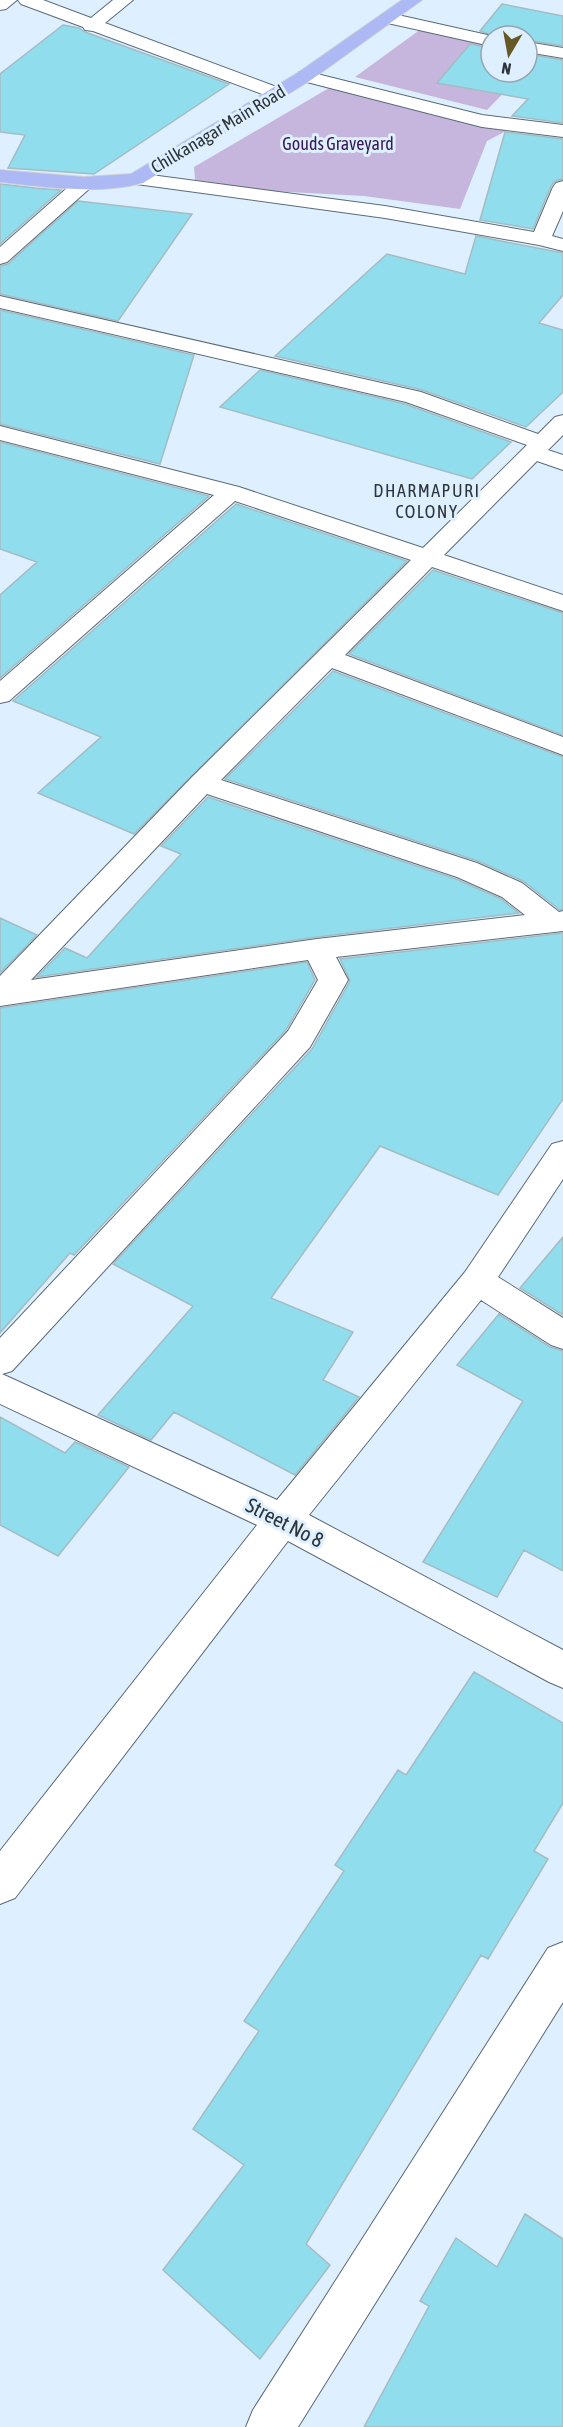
<svg xmlns="http://www.w3.org/2000/svg" width="563" height="2427" font-family="'Asap Condensed',sans-serif">
<rect width="100%" height="100%" fill="#def0ff"/>
<path fill="#c6b6de" d="M421,29L491,44V72H524L487,110L355,77Z
M329,88L508,130L487,141L460,209L364,196L269,191L195,180L194,167Z"/>
<path fill="#90ddee" stroke="#a4bcc2" stroke-width="1.5" d="M502,4L563,16V46L527,40V36H494L480,31Z
M63,25L79,28L85,32L229,84L94,174L8,168L25,135L0,132V74Z
M470,44L491,48V72H527V54L563,60V123L512,116L528,99L437,83Z
M505,132L563,139V179L555,181L551,186L533,229L480,220Z
M0,184L35,188L61,190L0,244Z
M78,201L192,214L118,321L0,294V266L8,264Z
M476,236L563,253V295L539,323L563,330V392L526,427L422,390L275,356L387,254L465,274Z
M0,310L194,355L160,464L0,424Z
M260,370L405,404L511,442L472,479L220,407Z
M0,442L209,496L0,678V595L37,562L0,549Z
M236,504L407,561L134,834L38,793L101,737L13,701Z
M433,570L563,613V735L349,654Z
M333,671L563,757V909L560,910L523,881L478,861L225,779Z
M208,797L456,879L501,899L519,913L317,937L37,977L65,948L87,958L181,854L161,846Z
M0,918L37,935L0,973Z
M563,933V1099L498,1195L380,1146L271,1298L353,1332L323,1380L359,1397L295,1475L174,1412L151,1440L98,1415L193,1306L113,1264L312,1049L350,981L340,959Z
M307,962L315,980L286,1030L74,1255L70,1253L0,1333V1008Z
M563,1237V1315L520,1288Z
M499,1314L550,1347L563,1351V1571L524,1550L497,1597L423,1562L523,1401L457,1365Z
M0,1417L65,1453L75,1442L129,1467L58,1556L0,1525Z
M474,1672L563,1723V1803L534,1851L548,1859L488,1959L481,1955L306,2244L330,2265L260,2359L163,2270L244,2165L193,2129L259,2031L244,2021L344,1871L335,1865L398,1770L406,1775Z
M525,2214L563,2239V2427H364L429,2306L420,2301L456,2238L497,2267Z"/>
<g fill="none" stroke-linecap="round" stroke-linejoin="round">
<defs>
<path id="minor" d="M0,0H17L6,9L0,10Z
M18,0H43L91,18L113,0H133L105,23L282,89L285,93L282,97H270L93,31L85,30L83,27L21,4Z
M389,13L492,36L491,46L383,22L380,18L383,14Z
M527,42L563,48V58L527,52Z
M305,71L482,115L563,125V137L482,127L299,80L296,76L299,72Z
M136,173L385,206L534,232L553,187L556,183L563,181V211L552,236L563,239V251L539,245L385,218L129,183L126,179L129,175Z
M82,179L89,181L92,185L89,189L7,262L0,264V247L75,181Z
M0,296L421,392L538,434L555,417L563,415V435L548,450L563,455V470L537,461L444,555L563,595V611L432,567L345,655L563,737V755L332,668L221,780L477,863L522,883L559,912L563,911V931L336,957L348,980L310,1047L12,1371L2,1374L277,1500L465,1272L552,1144L563,1141V1179L498,1277L563,1318V1349L551,1345L481,1300L309,1515L563,1650V1688L549,1682L288,1541L15,1898L0,1904V1851L257,1525L0,1404V1338L288,1031L318,980L308,960L0,1006V976L192,777L411,560L235,501L9,701L0,703V681L214,495L0,440V426L239,487L423,548L527,445L406,402L0,308ZM207,794L457,877L502,897L525,915L317,939L31,980Z
M563,1942V2002L298,2427H246L253,2410L548,1948Z"/>
<path id="major" d="M402,0H422L311,80L143,183C96,195 47,187 0,182V170L84,177L131,174L299,72Z"/>
</defs>
<use href="#minor" stroke="#5b6b78" stroke-width="2"/>
<use href="#major" stroke="#d1d3d4" stroke-width="2"/>
<use href="#minor" fill="#fff" fill-rule="evenodd"/>
<use href="#major" fill="#adb9f4" fill-rule="evenodd"/>
</g>
<g text-anchor="middle" dominant-baseline="central" stroke-width="6" stroke-linejoin="round" paint-order="stroke">
<g font-size="18" fill="#2e353a" stroke="#def0ff">
<text transform="translate(218 129) rotate(-31)">Chilkanagar Main Road</text>
</g>
<g font-size="18" fill="#381858" stroke="#def0ff">
<text x="338" y="143">Gouds Graveyard</text>
</g>
<g font-size="18" letter-spacing="1.5" fill="#2e353a" stroke="#def0ff">
<text x="427" y="490">DHARMAPURI<tspan x="427" dy="21">COLONY</tspan></text>
</g>
<g font-size="21" fill="#2e353a" stroke="#def0ff">
<text transform="translate(285 1522) rotate(27)">Street No 8</text>
</g>
</g>
<g transform="translate(509 54) rotate(190)"><circle r="28" fill="#def0ff" stroke="#98a5b0" stroke-width="1.5"/>
<path d="M0-4.5L10 22L0 15L-10 22Z" fill="#675927"/>
<text y="-9" font-size="16" font-weight="bold" text-anchor="middle" fill="#2e353a">N</text>
</g>
</svg>
